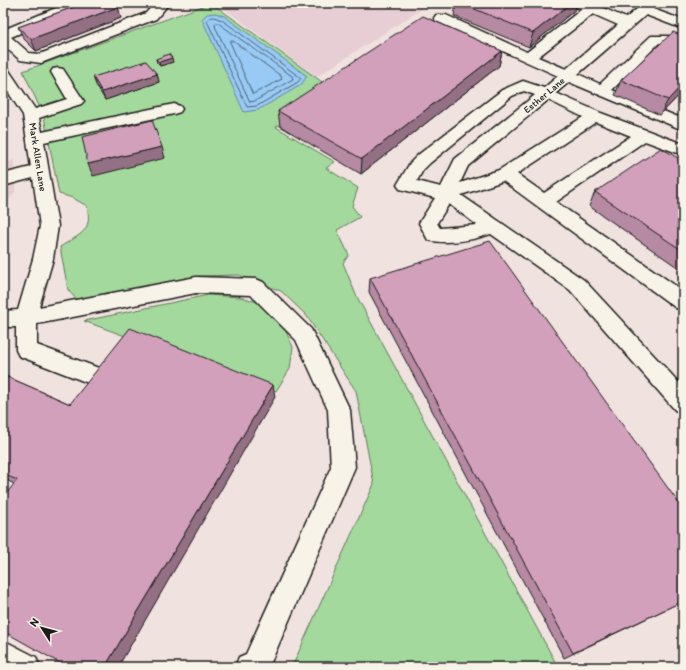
<svg xmlns="http://www.w3.org/2000/svg" width="686" height="670" font-family="Itim,sans-serif">
<rect width="100%" height="100%" fill="#f0e2df"/>
<filter id="ink" filterUnits="userSpaceOnUse"><feTurbulence type="fractalNoise" baseFrequency=".025" numOctaves="2"/><feDisplacementMap in="SourceGraphic" scale="8" xChannelSelector="R" yChannelSelector="G"/><feConvolveMatrix kernelMatrix="1 2 1 2 8 2 1 2 1" color-interpolation-filters="sRGB"/></filter>
<g filter="url(#ink)">
<path fill="#e7ced4" d="M235,3H431L316,77L222,7Z
M15,160V192L3,208V163Z"/>
<path fill="#a3d99c" stroke="#607a5c" d="M211,3L332,89L276,127L335,162L326,168L358,188L352,206L360,217L337,230L349,255L343,263L356,295L558,667H292L374,484L356,391L306,315L281,291L239,275L199,276L90,300H77L68,290L60,247C80,234 93,232 87,206L73,198L59,194L44,117L23,71Z
M208,295L241,297L263,304L282,323L293,347L290,369L276,391L84,321Z"/>
<path fill="#98caf5" stroke="#66849e" d="M215,13L224,16L307,76L301,85L258,110L244,112L202,19L207,14Z"/>
<g fill="none" stroke-linecap="round" stroke-linejoin="round">
<path stroke="#4e6273" stroke-width="1" d="M214,17L222,20L301,78L298,82L257,106L247,107L207,21L209,18Z
M218,23L292,76L293,79L255,101L250,102L215,26V24Z
M230,41H233L281,76L282,79L253,94Z"/>
<defs>
<path id="minor" d="M68,3H86L84,6L11,37L29,53L40,54L146,13L153,5L152,3H166L167,6L156,19L41,63L20,60L3,45V30Z
M575,3H605L601,7L626,18L644,3H659L653,9L683,20V29L646,15L578,74L600,84L651,36H668L683,41V50L666,44L659,43L612,90L683,119V130L569,82L556,93L601,113L683,144V155L645,141L556,202L683,291V310L676,308L503,181L461,195L584,280L683,387V413L675,410L570,290L491,234C473,240 446,245 428,240L419,223L435,198L400,189L397,185L410,163L418,155L502,90L523,81L544,88L558,76L436,21L434,18L436,15H446L527,52L582,9L576,7ZM593,14L618,25L566,69L538,57ZM524,91L535,95L455,159L441,187L417,181L423,170L430,163L512,96ZM548,100L583,117L499,170L460,183L468,166ZM596,122L631,136L544,193L517,174ZM449,204L477,225L440,228L437,223Z
M3,68L8,69L35,109L67,99L51,72L53,69L58,68L63,69L84,101L81,104L39,118L42,132L174,104L180,106L182,109L180,112L174,114L44,142L58,226L53,259L39,307L196,277L256,279L263,282L311,329L314,335L350,410L355,467L269,667H235L239,657L246,654L331,467L328,410L296,340L251,295L196,293L37,324V345L104,370L107,377L104,384L96,386L19,356L16,350V327H3V311L18,310L33,259L40,226L33,178L3,186V174L31,167L23,115L3,84Z
M3,640L36,657L40,667H3Z"/>
</defs>
<use href="#minor" stroke="#1c1c1c" stroke-width="3"/>
<use href="#minor" fill="#f7f3e8" fill-rule="evenodd"/>
</g>
<path fill="#b58aa2" stroke="#1c1c1c" d="M85,3H134L118,7L121,18L36,51L24,39L18,27Z
M456,3H578L575,10L529,47L454,16Z
M683,36V91L660,115L615,95L621,80Z
M502,51L499,66L361,174L280,126L278,111Z
M156,59L173,62L160,66L157,63Z
M157,74L159,82L105,100L96,85L93,77Z
M683,161V271L589,206L595,192Z
M370,278L683,601L564,658L369,292Z
M3,375L70,404L275,397L14,484L3,478Z"/>
<path fill="#947084" stroke="#1c1c1c" d="M114,3H134L115,7Z
M571,3H578L575,10L529,47L533,33Z
M118,7L121,18L36,51L31,39Z
M502,51L499,66L361,174L362,159Z
M172,58L173,62L160,66L159,62Z
M157,74L159,82L105,100L102,92Z
M683,84V91L660,115L668,100Z
M162,147L165,158L93,176L88,164Z
M273,385L275,397L118,667H105Z"/>
<path fill="#d3a0bc" stroke="#1c1c1c" d="M85,3H113L118,7L31,39L18,27Z
M460,3H571L533,33Z
M423,16L502,51L362,159L278,111Z
M673,32L683,36V84L668,100L621,80Z
M169,54L172,58L159,62L156,59Z
M146,61L157,74L102,92L93,77Z
M152,120L162,147L88,164L82,137Z
M661,148L683,161V251L595,192Z
M490,241L683,509V601L573,653L370,278Z
M130,328L273,385L105,667H67L3,631V498L17,480L3,474V375L70,404Z"/>
</g>
<g text-anchor="middle" dominant-baseline="central" stroke-width="3" stroke-linejoin="round" paint-order="stroke">
<g font-size="10" fill="#1c1c1c" stroke="#f7f3e8">
<text transform="translate(544 95) rotate(-40)">Esther Lane</text>
<text transform="translate(38 157) rotate(81)">Mark Allen Lane</text>
</g>
</g>
<rect width="686" height="670" fill="none" stroke="#f7f3e8" stroke-width="16"/>
<rect x="8" y="8" width="670" height="654" fill="none" stroke="#1c1c1c" stroke-width="1.5" filter="url(#ink)"/>
<g transform="translate(42 628) rotate(306)" stroke="#f7f3e8" stroke-width="3" paint-order="stroke">
<path d="M0-3L7 15L0 10L-7 15Z" fill="#1c1c1c"/>
<text y="-6" font-size="11" font-weight="bold" text-anchor="middle" fill="#1c1c1c">N</text>
</g>
</svg>
